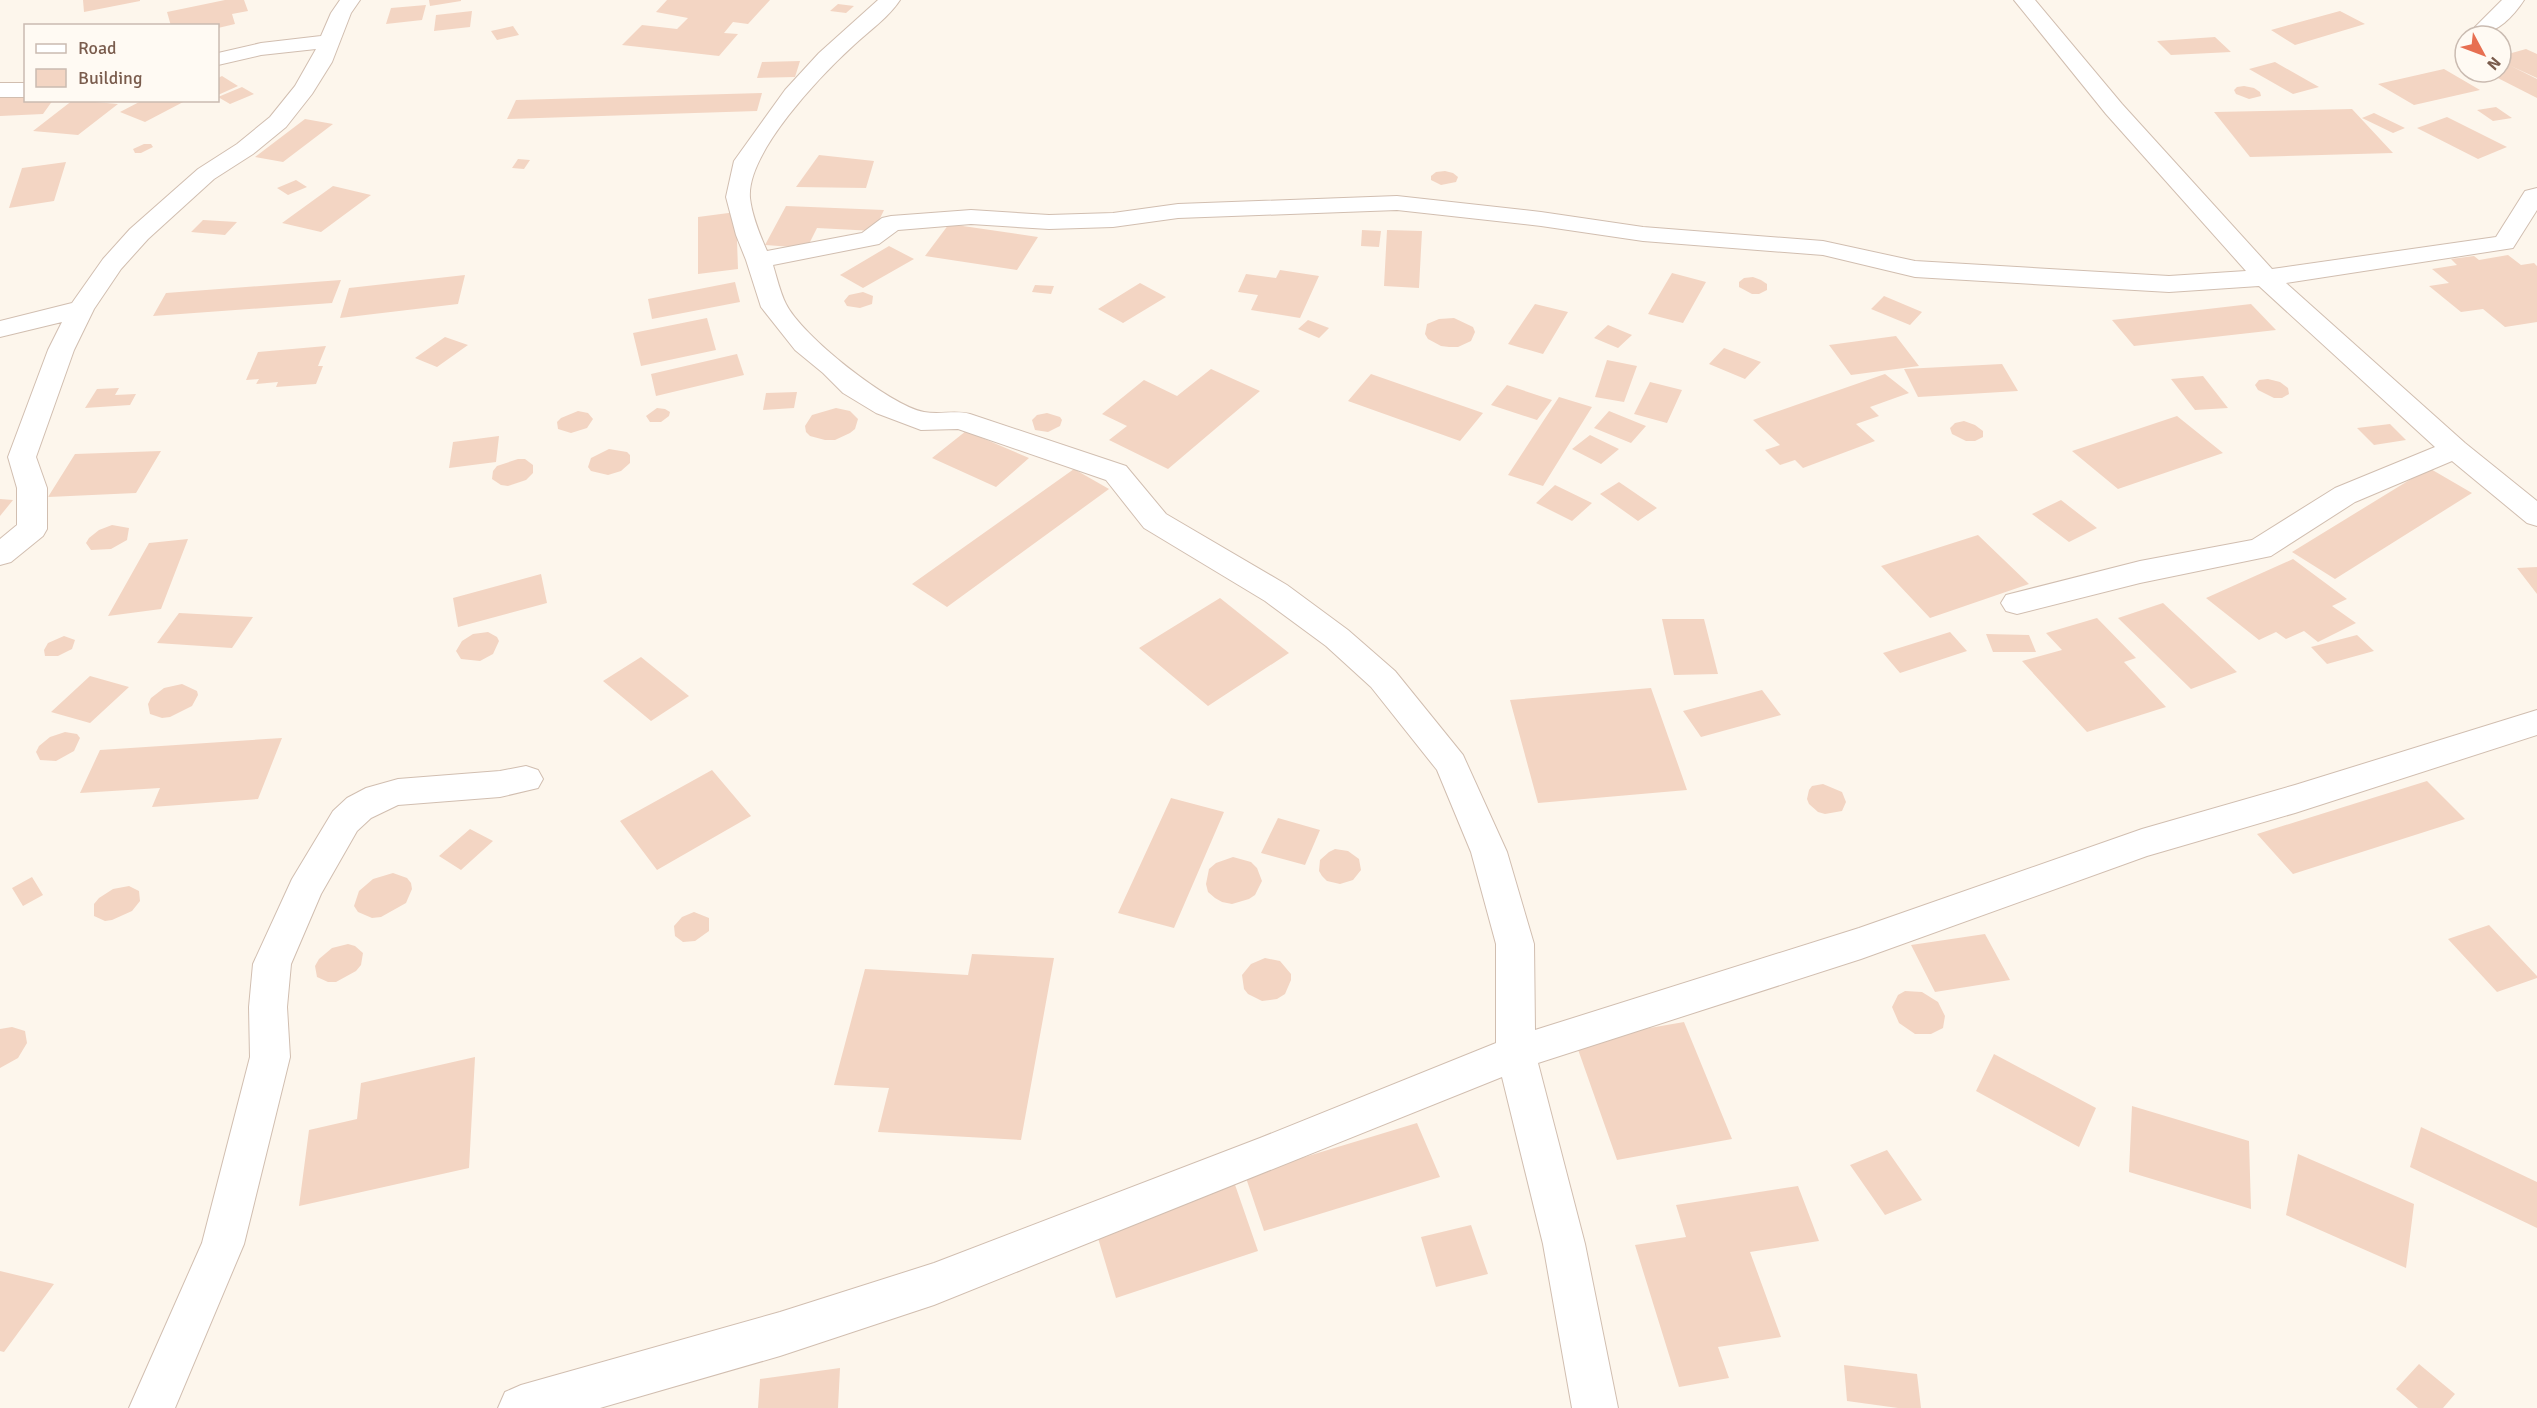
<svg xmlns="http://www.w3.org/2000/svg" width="2537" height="1408" font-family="Signika,sans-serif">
<rect width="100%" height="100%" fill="#fdf6ec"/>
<path fill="#f3d5c3" d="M83,0H140V1L84,12Z
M225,0H244L248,11L232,14L235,24L218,28V26H171L167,12Z
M429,0H461V1L430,6Z
M667,0H770L748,24L733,22L724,33L738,34L719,56L622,45L642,25L677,29L688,18L656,12Z
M838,4L854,6L846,13L830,11Z
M426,5L422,20L386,24L391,8Z
M472,11L470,27L434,31L436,15Z
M2340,11L2365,24L2295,45L2271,30Z
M513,26L519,35L497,40L491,31Z
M2215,37L2231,52L2171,55L2157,41Z
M2526,49L2537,54V78L2511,66L2537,79V98L2486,72H2501V56Z
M800,61L795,77L757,78L762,62Z
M2275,62L2319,87L2293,94L2249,69Z
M2444,69L2480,90L2414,105L2378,84Z
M222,76L238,86L218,95V78Z
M2244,86L2254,88L2260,92L2261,96L2249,99L2236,94L2234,90L2237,87Z
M242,87L254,94L230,104L218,97Z
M762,93L757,111L507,119L516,100Z
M26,97V100H53L43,114L0,116V98Z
M73,100L118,104L78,135L33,131Z
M143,100H187L145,122L120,112Z
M2496,107L2512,118L2493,121L2477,110Z
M2352,109L2393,153L2250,157L2214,112Z
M2374,113L2405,128L2393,133L2362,118Z
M2447,117L2507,147L2478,159L2417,128Z
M305,119L333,124L283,162L255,157Z
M144,144H151L153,147L141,153H135L133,149Z
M819,155L874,161L866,188L796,187Z
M518,159L530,160L524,169L512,168Z
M66,162L54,201L9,208L22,168Z
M1445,171L1453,173L1458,177L1456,182L1441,185L1431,180V176L1436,172Z
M296,180L307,187L288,195L277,188Z
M333,186L371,195L321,232L282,223Z
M786,206L884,210L874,231L817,228L807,248L765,245Z
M736,212L738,269L698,274V217Z
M203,220L237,222L225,235L191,232Z
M949,224L1038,237L1017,270L925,256Z
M1362,230L1381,231L1379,247L1361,246Z
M1387,230L1422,231L1419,288L1384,286Z
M889,246L914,259L863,288L840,275Z
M2508,255L2521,265L2534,263L2537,266V322L2505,327L2483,309L2461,312L2429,286L2449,283L2432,269L2457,265L2451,259L2474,256L2479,260Z
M1280,270L1319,276L1300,318L1251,310L1258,295L1238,292L1246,274L1276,278Z
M1672,273L1706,282L1683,323L1648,314Z
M465,275L458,304L340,318L349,288Z
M1753,277L1761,280L1767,284V290L1759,294H1752L1739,287V282L1744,278Z
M341,280L332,303L153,316L166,293Z
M735,282L740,302L652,319L648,299Z
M1140,283L1166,297L1123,323L1098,309Z
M1035,285L1054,286L1051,294L1032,292Z
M863,292L873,296L872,304L860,308L847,306L844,301L849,295Z
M1884,296L1922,312L1910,325L1871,309Z
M1535,304L1568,312L1543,354L1508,344Z
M2251,304L2276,330L2134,346L2112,320Z
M707,318L716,350L641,366L633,333Z
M1454,318L1473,327L1475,332L1471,341L1458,347H1449L1441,346L1428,339L1425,334L1427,324L1439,319Z
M1308,320L1329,328L1319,338L1298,329Z
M1608,325L1632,335L1618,348L1594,338Z
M1896,336L1919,366L1851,375L1829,345Z
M445,337L468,345L437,367L415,358Z
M326,346L318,366H323L316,384L276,387L278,382L256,384L259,379L246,380L258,352Z
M1724,348L1761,362L1745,379L1709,364Z
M737,354L744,375L656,396L651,374Z
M1607,360L1637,366L1624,402L1595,397Z
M2002,364L2018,391L1918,397L1904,369Z
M1211,369L1260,391L1168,469L1109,440L1127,426L1102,414L1144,380L1177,396Z
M1371,374L1483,413L1460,441L1348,401Z
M1885,374L1909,393L1870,407L1879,416L1856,424L1875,441L1803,468L1795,460L1780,465L1765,450L1780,445L1753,420Z
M2203,376L2228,408L2195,410L2171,379Z
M2268,379L2280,382L2288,388L2289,394L2282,398H2274L2258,390L2255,385L2259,380Z
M1650,382L1682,390L1667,423L1634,414Z
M1507,385L1552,400L1537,420L1491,405Z
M119,388L115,395L136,394L130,405L85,408L97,389Z
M797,392L794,408L763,410L766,393Z
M1559,397L1592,407L1543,486L1508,475Z
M657,408L665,409L670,412L669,416L661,422H650L646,416Z
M836,408L850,411L858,419L855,429L850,433L835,440H825L810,436L806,432L805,426L812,415Z
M578,411L588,413L593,419L587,428L571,433L558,429L557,422L561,418Z
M1609,411L1646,426L1631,443L1594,428Z
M1047,413L1060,417L1062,420L1060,426L1048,432L1035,430L1032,420L1037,415Z
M2177,416L2223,453L2118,489L2072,451Z
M1964,421L1975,425L1983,431V437L1975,441H1966L1952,434L1950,428L1955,423Z
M2390,424L2406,440L2374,445L2357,428Z
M966,431L1029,458L996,487L932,458Z
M1590,435L1619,449L1601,464L1572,449Z
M499,436L496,462L449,468L453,442Z
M609,449L627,452L630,455V463L621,471L608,475L591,471L588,467L591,458Z
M161,451L136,493L48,497L75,454Z
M518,459H525L533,465V473L526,480L508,486L501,485L492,479L493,471L497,466Z
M2429,468L2472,493L2335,579L2292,552Z
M1074,469L1109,489L947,607L912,584Z
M1619,482L1657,508L1638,521L1600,494Z
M1555,485L1592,503L1572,521L1536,503Z
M0,499L13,500L0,516Z
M2061,500L2097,528L2069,542L2032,514Z
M112,525L129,528L127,540L111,549L91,550L86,543L89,538L99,530Z
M1978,535L2029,584L1930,618L1881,566Z
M188,539L161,609L108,616L149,543Z
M2293,559L2347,599L2332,606L2356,623L2318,642L2304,631L2286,639L2276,632L2259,640L2206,598Z
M2537,567V594L2517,568Z
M541,574L547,603L458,627L453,598Z
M1220,598L1289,653L1208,706L1139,648Z
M2163,603L2237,672L2191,689L2118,618Z
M179,613L253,617L232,648L157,643Z
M2097,618L2136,658L2124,662L2166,707L2087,732L2022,661L2062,650L2046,633Z
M1662,619H1704L1718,674L1674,675Z
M488,632L497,637L499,641L493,654L480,661L461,659L456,651L462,641L473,634Z
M1950,632L1967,651L1900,673L1883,653Z
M1986,634L2029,635L2036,652H1993Z
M2357,635L2374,651L2327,664L2311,647Z
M64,636L75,640L72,649L58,656H45L44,650L48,643Z
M641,657L689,696L651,721L603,681Z
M90,676L129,687L90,723L51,712Z
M182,684L197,691L198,695L192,706L170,717L162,718L150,714L148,704L151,698L164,688Z
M1651,688L1687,790L1538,803L1510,700Z
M1762,690L1781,715L1701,737L1683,711Z
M65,732L77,734L80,738L74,751L56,761L40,760L36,752L39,746L50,737Z
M282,738L258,799L152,807L160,788L80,793L100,750Z
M712,770L751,816L657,870L620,821Z
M2427,781L2465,819L2293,874L2257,834Z
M1823,784L1842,792L1846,802L1842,811L1825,814L1818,812L1809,804L1807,799L1809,790L1812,786Z
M1171,798L1224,812L1174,928L1118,913Z
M1278,818L1320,830L1305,865L1261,853Z
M470,829L493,841L461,870L439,856Z
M1335,849L1348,851L1359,859L1361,870L1353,880L1340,884L1327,881L1322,876L1319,871L1320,860L1329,852Z
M1233,857L1251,862L1257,868L1262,881L1255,895L1249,899L1232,904L1222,902L1215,898L1208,892L1206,884L1209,869L1216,863Z
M393,873L407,878L411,883L412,889L406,903L381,917L372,918L358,912L354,906L359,891L373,879Z
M32,877L43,895L23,906L12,888Z
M129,886L139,891L140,901L132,911L112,920L105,921L94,916V904L99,898L113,889Z
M694,912L709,918V931L695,941L683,942L675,936L674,926L682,917Z
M2489,925L2537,976V978L2497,992L2448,939Z
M1985,934L2010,980L1935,992L1911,945Z
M348,944L355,946L363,953L361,965L356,971L336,982H328L317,977L315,966L319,959L332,948Z
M972,954L1054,958L1021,1140L878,1132L889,1088L834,1085L865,969L968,975Z
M1265,958L1280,961L1291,974V980L1285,994L1277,999L1262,1001L1248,994L1244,989L1242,975L1251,964Z
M1905,991L1922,992L1938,1002L1945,1016L1943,1028L1931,1034H1915L1899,1023L1892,1007L1898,995Z
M1684,1022L1732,1139L1617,1160L1575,1041Z
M12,1027L25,1031L27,1043L18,1058L0,1068V1029Z
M1994,1054L2096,1108L2079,1147L1976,1091Z
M475,1057L469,1168L299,1206L309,1130L357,1119L361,1083Z
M2132,1106L2249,1141L2251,1209L2129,1172Z
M1417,1123L1440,1177L1264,1231L1245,1175Z
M2421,1127L2537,1182V1228L2410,1167Z
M1887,1150L1922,1200L1885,1215L1850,1165Z
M2298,1154L2414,1204L2406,1268L2286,1215Z
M1233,1179L1258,1251L1116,1298L1094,1225Z
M1798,1186L1819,1241L1750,1252L1781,1337L1718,1347L1729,1378L1679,1387L1635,1245L1686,1237L1676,1205Z
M1471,1225L1488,1274L1436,1287L1421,1237Z
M0,1271L54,1284L4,1352L0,1351Z
M2419,1364L2455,1394L2443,1408H2418L2396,1389Z
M1844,1365L1917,1374L1921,1408H1898L1847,1401Z
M840,1368L838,1408H758L760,1379Z"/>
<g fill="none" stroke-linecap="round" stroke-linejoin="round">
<defs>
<path id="minor" d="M340,0H360L351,13L332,62L312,94L286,127L253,154L214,179L148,239L121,269L94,309L74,350L36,457L47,488V529L43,536L11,562L0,565V539L17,525V488L8,457L48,350L62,322L0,337V321L72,303L103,259L130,229L198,169L237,144L270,117L295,86L316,49L261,55L218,65V53L261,43L321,36L331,13Z
M878,0H900C889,17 869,31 854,45C822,74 746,153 750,198C752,216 760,235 767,251L862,233L882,218L891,216L971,210L1049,215L1113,213L1178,204L1397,196L1541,212L1643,227L1823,241L1915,261L2169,276L2246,271L2106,114L2014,0H2035L2122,104L2272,269L2496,237L2525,191L2537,188V210L2513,248L2286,283L2465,443L2537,501V526L2527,523L2452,461L2355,502L2271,556L2140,583L2017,614L2006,611L2001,603L2006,595L2140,561L2252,540L2335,488L2435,447L2259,286L2169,292L1915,277L1823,255L1643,241L1541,226L1397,210L1178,218L1113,227L1049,229L971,224L898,230L879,244L773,265C777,278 780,292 786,304C801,335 890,406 924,412C940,415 955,410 970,414L1126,466L1166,514L1287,585L1348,630L1395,671L1463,755L1507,852L1534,944L1535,1030L1859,928L2142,829L2295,785L2537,710V735L2295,813L2147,856L1861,959L1538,1063L1585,1244L1618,1408H1572L1543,1244L1502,1077L934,1305L780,1356L600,1408H498L505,1392L521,1385L780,1312L934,1263L1260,1138L1496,1043V944L1471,852L1437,770L1371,687L1326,646L1265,601L1144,528L1106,480L958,429L921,430L876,413L843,393L823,373L795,350L761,307L746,260L736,235L726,197L734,161L785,90L819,53Z
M2502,0H2524C2515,14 2496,36 2479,31L2475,27Z
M0,83H26V97H0Z
M526,766L538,770L543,779L538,788L500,797L398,805L371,818L357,831L321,894L291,964L287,1007L290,1057L244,1244L175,1408H129L202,1243L250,1057L249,1007L253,964L292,879L333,811L347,798L366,788L398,779L500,771Z"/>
</defs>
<use href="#minor" stroke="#d1beb0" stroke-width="2"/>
<use href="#minor" fill="#fff" fill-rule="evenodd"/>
</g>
<rect x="24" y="24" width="195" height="78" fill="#fffaf3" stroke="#cabbb1" stroke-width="1.5"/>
<rect x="36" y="44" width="30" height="9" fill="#ffffff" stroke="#cabbb1" stroke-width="1.5"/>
<text x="78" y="54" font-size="18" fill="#7a5c4d">Road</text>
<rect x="36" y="69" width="30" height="18" fill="#f3d5c3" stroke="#cabbb1" stroke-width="1.5"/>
<text x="78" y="84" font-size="18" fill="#7a5c4d">Building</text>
<g transform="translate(2483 54) rotate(131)"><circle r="28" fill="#fffaf3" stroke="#cabbb1" stroke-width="1.5"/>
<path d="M0-4.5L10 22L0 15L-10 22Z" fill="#e76f51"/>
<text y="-9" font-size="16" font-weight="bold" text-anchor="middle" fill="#7a5c4d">N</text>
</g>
</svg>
